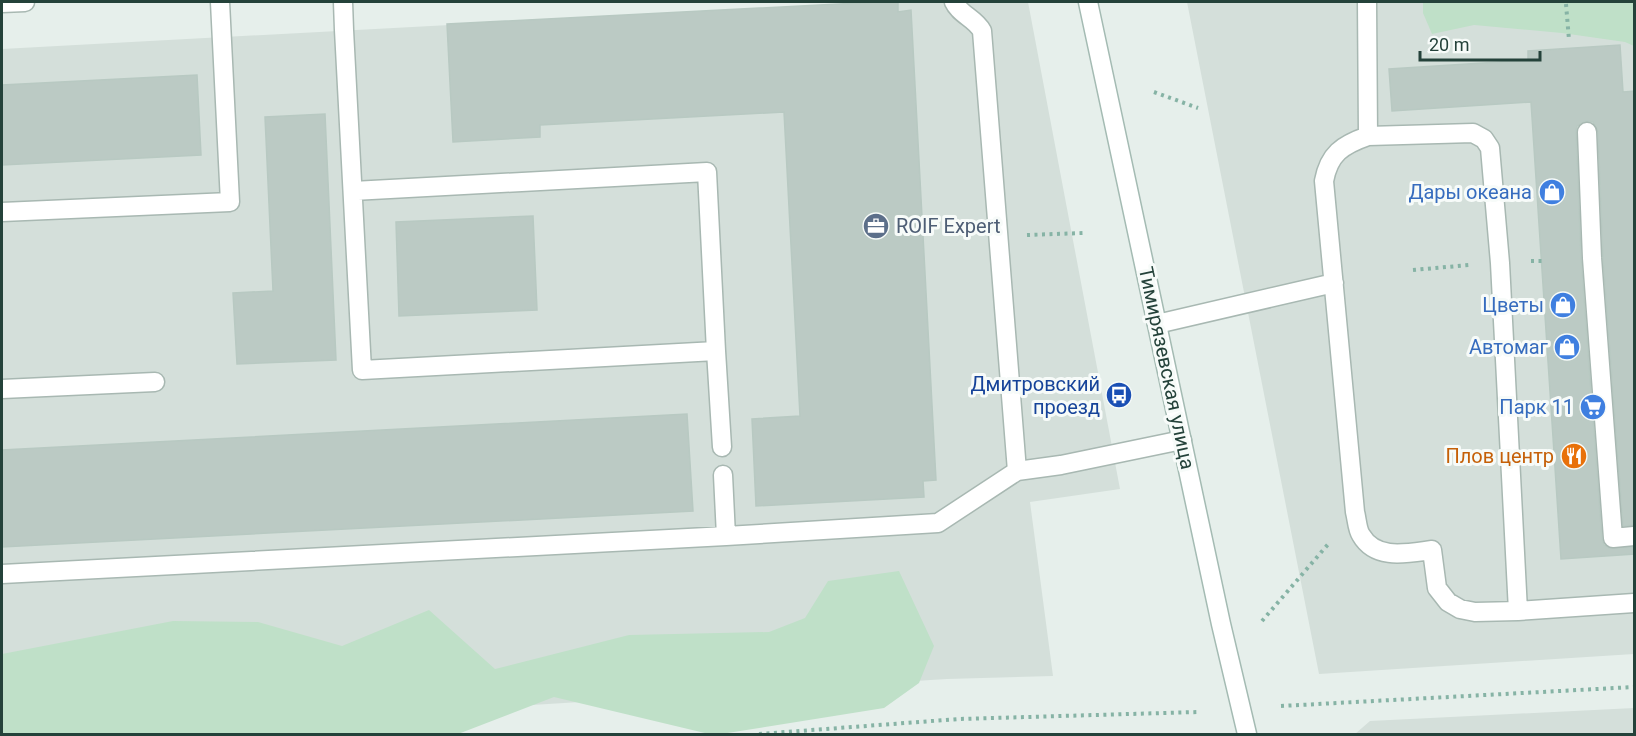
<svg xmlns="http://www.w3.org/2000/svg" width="1636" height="736" font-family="Roboto,sans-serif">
<rect width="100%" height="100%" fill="#e6efeb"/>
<path fill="#d4dfda" d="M877,2H1028L1120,489L1030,502L1053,676L947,679L70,734H2V49Z
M1187,2H1634V654L1319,674Z
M1634,708V734H1355L1370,721Z"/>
<path fill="#bfe0c8" d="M1423,2H1634V46L1625,42L1562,33L1474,25L1432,34L1423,13Z
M899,571L934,646L919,683L884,708L721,734H709L554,697L458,734H2V654L173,621L258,622L342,646L429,610L495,669L629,635L769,632L805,618L828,581Z"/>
<path fill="#bbcac4" stroke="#b8c9c2" stroke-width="1.5" d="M877,2H898V12L911,10L936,480L923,481L924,497L756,506L752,419L800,416L784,112L540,125V137L453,142L447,24Z
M1620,45L1623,92L1635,91V525L1623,526L1603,257L1598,132L1593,122L1586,121L1577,126L1576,132L1581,259L1602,539L1604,545L1609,548L1635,547V554L1561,559L1531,102L1392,111L1389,69L1528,60V51Z
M197,75L201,155L2,165V85Z
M325,114L336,360L237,364L233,293L273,291L265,117Z
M533,216L537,310L399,316L396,222Z
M687,414L693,511L2,547V450Z"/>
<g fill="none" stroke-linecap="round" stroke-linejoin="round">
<defs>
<path id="service" d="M343,2L344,30L362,370L716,351L707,172L353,191
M1367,2L1368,136
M1587,132L1592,258L1613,538L1634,536
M2,212L230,202L220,2
M1157,324L1334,283
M716,351L722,447
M2,389L155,382
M1017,471L1061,465L1182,440
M723,475L726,536
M2,574L726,536L938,523L1017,471L982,31C975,18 960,15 954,2
M1518,611L1500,263L1490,148L1484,139L1473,133L1368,136C1342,145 1329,154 1324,181L1355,512C1357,519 1357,529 1361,535C1376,561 1408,553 1432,550L1437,588L1448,602L1460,609L1475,612L1518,611L1634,603"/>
<path id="minor" d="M2,3L25,2"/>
<path id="secondary" d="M1088,2L1221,624L1247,734"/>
</defs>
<use href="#service" stroke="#a8b8b2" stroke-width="21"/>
<use href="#minor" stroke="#a8b8b2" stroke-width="21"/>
<use href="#secondary" stroke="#a4bbb3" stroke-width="21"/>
<path stroke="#86b3a5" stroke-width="4" stroke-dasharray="3 4.5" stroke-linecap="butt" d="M1566,4L1569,40
M1154,92L1198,108
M1027,235L1083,233
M1531,261H1542
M1413,270L1469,265
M1262,621L1330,542
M1281,706L1634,687
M759,734L959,719L1198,712"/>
<use href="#service" stroke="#fff" stroke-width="18"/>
<use href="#minor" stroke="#fff" stroke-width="18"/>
<use href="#secondary" stroke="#fff" stroke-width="18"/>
</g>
<defs>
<symbol id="shop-disc" viewBox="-11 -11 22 22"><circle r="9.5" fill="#3f7fe0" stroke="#f7fbf9"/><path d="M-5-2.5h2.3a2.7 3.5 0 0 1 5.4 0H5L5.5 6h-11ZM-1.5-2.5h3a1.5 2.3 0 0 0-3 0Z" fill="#fff"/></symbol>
<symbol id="office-disc" viewBox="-11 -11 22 22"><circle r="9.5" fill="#5c6f8a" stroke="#f7fbf9"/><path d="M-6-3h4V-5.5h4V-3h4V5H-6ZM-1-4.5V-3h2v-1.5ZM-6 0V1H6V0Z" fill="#fff"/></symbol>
<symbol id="bus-disc" viewBox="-11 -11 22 22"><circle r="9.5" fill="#1a4fb4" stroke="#f7fbf9"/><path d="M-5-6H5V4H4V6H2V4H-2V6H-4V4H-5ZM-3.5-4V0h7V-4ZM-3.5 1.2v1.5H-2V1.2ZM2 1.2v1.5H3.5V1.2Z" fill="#fff"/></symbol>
<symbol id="supermarket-disc" viewBox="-11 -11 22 22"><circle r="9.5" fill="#3f7fe0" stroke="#f7fbf9"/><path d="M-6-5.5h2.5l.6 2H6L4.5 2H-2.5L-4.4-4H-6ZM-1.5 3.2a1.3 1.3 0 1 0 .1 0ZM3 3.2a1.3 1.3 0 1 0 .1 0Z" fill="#fff"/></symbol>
<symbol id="restaurant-disc" viewBox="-11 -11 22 22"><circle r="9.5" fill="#e8710a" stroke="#f7fbf9"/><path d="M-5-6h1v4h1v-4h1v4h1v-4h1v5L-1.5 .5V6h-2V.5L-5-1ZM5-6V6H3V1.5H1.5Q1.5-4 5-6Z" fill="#fff"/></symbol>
</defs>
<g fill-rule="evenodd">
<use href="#shop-disc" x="1537" y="177" width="30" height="30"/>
<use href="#office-disc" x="861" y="211" width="30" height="30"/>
<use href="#shop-disc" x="1548" y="290" width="30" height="30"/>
<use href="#shop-disc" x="1552" y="332" width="30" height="30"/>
<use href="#bus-disc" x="1104" y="380" width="30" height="30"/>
<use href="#supermarket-disc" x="1578" y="392" width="30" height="30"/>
<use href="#restaurant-disc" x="1559" y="441" width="30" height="30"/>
</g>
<g text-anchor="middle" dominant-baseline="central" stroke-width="6" stroke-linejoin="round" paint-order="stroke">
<g font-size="20" fill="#366cbe" stroke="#f7fbf9" text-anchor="end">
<text x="1532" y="192">Дары океана</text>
<text x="1544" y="305">Цветы</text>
<text x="1548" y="347">Автомаг</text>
<text x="1574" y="407">Парк 11</text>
</g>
<g font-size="20" fill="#4e5e75" stroke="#f7fbf9" text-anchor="start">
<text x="896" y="226">ROIF Expert</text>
</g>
<g font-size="20" fill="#24423a" stroke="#f7fbf9">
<text transform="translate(1167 368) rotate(78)">Тимирязевская улица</text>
</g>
<g font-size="20" fill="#164399" stroke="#f7fbf9" text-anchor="end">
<text x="1100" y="384">Дмитровский<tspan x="1100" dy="23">проезд</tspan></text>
</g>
<g font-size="20" fill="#c56008" stroke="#f7fbf9" text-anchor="end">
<text x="1554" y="456">Плов центр</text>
</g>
</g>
<rect width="1636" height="736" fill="none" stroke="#24423a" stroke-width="6"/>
<path d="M1420 51v9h120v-9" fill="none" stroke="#24423a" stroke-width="3"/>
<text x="1429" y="51" font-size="18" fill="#24423a" stroke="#f7fbf9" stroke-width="4.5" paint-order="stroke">20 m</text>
</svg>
